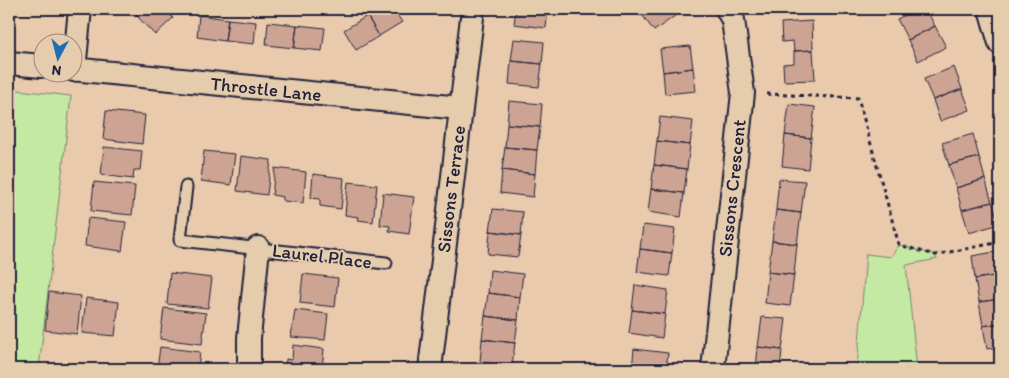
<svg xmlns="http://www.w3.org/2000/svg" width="1009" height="378" font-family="Itim,sans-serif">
<rect width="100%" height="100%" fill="#eacaac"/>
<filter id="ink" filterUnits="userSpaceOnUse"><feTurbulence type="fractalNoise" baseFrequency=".02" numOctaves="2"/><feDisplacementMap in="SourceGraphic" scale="10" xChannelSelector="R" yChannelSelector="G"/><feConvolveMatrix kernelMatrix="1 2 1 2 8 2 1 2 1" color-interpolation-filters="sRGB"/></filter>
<g filter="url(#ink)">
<path fill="#c4e9a3" stroke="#73866f" d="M9,89L71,96L39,368L48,369H9Z
M899,245L935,255L937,259L906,265L917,369H857L866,254L891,257Z"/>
<path fill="#cda493" stroke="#22223b" d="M130,9H142L136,15Z
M142,9H164L173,18L155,35L136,15Z
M379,9H393L402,22L379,36L367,16Z
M516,9H548L546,28L514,24Z
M644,9H676L679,13L654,31L640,12Z
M918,9H926L935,26L908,40L897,19Z
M199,15L228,19L225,41L197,37Z
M367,16L379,36L356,50L344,30Z
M228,19L256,22L254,44L225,41Z
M812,21L813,50L794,51L793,41L782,42L781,23Z
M268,22L297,25L294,48L266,45Z
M297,25L325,28L322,51L294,48Z
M935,26L946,47L918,61L908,40Z
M514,39L544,42L542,64L511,61Z
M690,46L693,68L663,72L660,49Z
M813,50L815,80L784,81L783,64L794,63V51Z
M511,61L542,64L539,87L509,84Z
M954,67L962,89L933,100L924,79Z
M693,68L696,91L665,94L663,72Z
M962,89L970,110L940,121L933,100Z
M509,101L542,104L540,127L507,124Z
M789,104L815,107L811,138L785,135Z
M106,111L145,115L142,144L103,139Z
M660,117L693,121L690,145L657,141Z
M507,124L540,127L537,150L505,147Z
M973,134L979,157L949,165L942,143Z
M785,135L811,138L808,169L782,166Z
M657,141L690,145L687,169L654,165Z
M104,147L142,151L140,170H134L133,179L101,175Z
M505,147L537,150L535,174L502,170Z
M204,151L235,154L231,185L201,181Z
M241,156L271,160L267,195L237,191Z
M979,157L985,179L956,188L949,165Z
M654,165L687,169L684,193L651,189Z
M275,168L306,172L303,203L283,201V197L272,195Z
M502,170L535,174L533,197L500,193Z
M313,174L344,178L341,209L320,206V199L311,198Z
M779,179L805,181L801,213L776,210Z
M985,179L992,202L962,210L956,188Z
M94,182L135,186L132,215L91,211Z
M348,182L377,185L373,222L358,220L359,217L345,215Z
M651,189L684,193L681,217L648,212Z
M383,193L414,197L409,234L389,231L390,226L380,225Z
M992,202L999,224L969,233L962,210Z
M493,209L523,212L521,235L490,231Z
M776,210L801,213L797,244L772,241Z
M88,218L126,222L122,251L85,246Z
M643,225L675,229L672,253L640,249Z
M490,231L521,235L518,257L488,254Z
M772,241L797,244L794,275L768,272Z
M640,249L672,253L669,276L637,272Z
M1000,251V275L975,279L972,256Z
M490,270L523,274L520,297L488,293Z
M768,272L794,275L790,306L765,303Z
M170,273L212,278L208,308L167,304Z
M303,274L338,278L335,307L300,303Z
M1000,275V299L979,302L975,279Z
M635,285L668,290L665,314L632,310Z
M49,292L81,296L77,334L45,330Z
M488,293L520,297L518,320L485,316Z
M86,298L119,302L115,336L82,333Z
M1000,299V323L983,326L979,302Z
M164,308L206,313L202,344L160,339Z
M295,310L328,314L325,340L291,337Z
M632,310L665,314L662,338L629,333Z
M485,316L518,320L515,343L482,339Z
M762,317L786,319L782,350L758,347Z
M1000,323V347L987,349L983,326Z
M482,339L515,343L512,366L480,362Z
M293,345L324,349L322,369H285L286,359L292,360Z
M160,347L200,352L198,369H157Z
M758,347L782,350L780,369H756Z
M634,349L668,353L666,369H632Z"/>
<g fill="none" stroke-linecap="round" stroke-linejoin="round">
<defs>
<path id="lane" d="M186,187L180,240L386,263"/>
<path id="street" d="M990,9L1000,43
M9,63L42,66
M72,69L460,108
M74,70L80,9
M249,369V338L258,248
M430,369L473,9
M713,369L743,93L733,20L727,9"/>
</defs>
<use href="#lane" stroke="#22223b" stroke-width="15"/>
<use href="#street" stroke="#22223b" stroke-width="26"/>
<path stroke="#22223b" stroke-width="3" stroke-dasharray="4 4" stroke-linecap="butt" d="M767,94L858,98L899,245L935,255L1000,242"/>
<use href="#lane" stroke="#e4ccad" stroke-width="11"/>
<use href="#street" stroke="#e4ccad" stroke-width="22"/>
</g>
</g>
<g text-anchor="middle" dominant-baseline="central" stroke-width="4" stroke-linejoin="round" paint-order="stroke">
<g font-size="19" fill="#22223b" stroke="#e4ccad">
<text transform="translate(266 89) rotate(6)">Throstle Lane</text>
<text transform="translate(732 188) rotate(-84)">Sissons Crescent</text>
<text transform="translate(451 189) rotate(-83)">Sissons Terrace</text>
<text transform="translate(322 256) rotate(7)">Laurel Place</text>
</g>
</g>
<rect width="1009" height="378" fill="none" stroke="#e4ccad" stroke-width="30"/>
<rect x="15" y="15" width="979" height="348" fill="none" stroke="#22223b" stroke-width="2" filter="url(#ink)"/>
<g transform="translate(58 58) rotate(187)"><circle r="24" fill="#e4ccad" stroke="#96887f"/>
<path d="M0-4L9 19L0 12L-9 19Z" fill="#1f6fb2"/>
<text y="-8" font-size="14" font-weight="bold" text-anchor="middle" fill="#22223b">N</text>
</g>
</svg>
